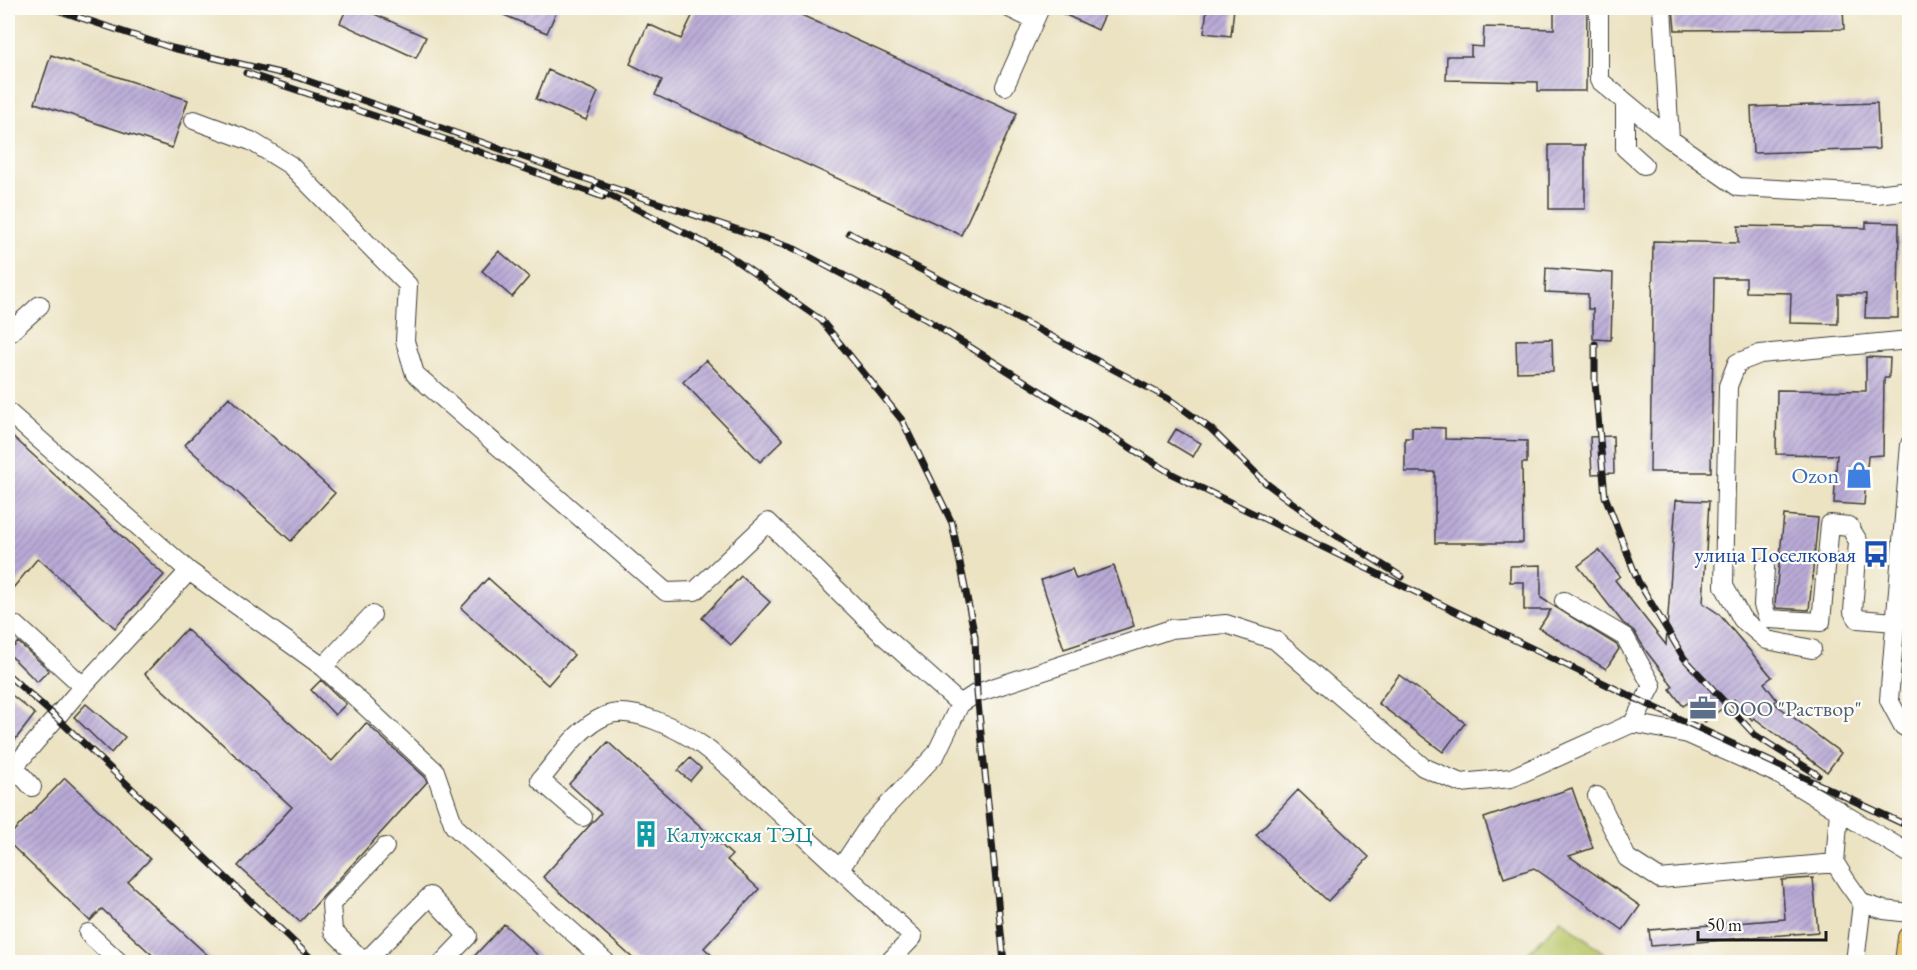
<svg xmlns="http://www.w3.org/2000/svg" width="1917" height="970" font-family="'EB Garamond',serif">
<defs>
<pattern id="building-hatch" width="6" height="6" patternUnits="userSpaceOnUse" patternTransform="scale(1.5)"><rect width="6" height="6" fill="#b9abd7"/><path d="M-1 1l2-2M0 6l6-6M5 7l2-2" fill="none" stroke="#968aae"/></pattern>
</defs>
<rect width="100%" height="100%" fill="#fdfcf7"/>
<filter id="ink" filterUnits="userSpaceOnUse"><feTurbulence type="fractalNoise" baseFrequency=".0167" numOctaves="2"/><feDisplacementMap in="SourceGraphic" scale="12" xChannelSelector="R" yChannelSelector="G"/><feConvolveMatrix kernelMatrix="1 2 1 2 8 2 1 2 1" color-interpolation-filters="sRGB"/></filter>
<filter id="wash" filterUnits="userSpaceOnUse"><feTurbulence type="fractalNoise" baseFrequency=".008" numOctaves="4" result="noise"/><feDisplacementMap in="SourceGraphic" scale="24" xChannelSelector="R" yChannelSelector="G"/><feGaussianBlur stdDeviation="1.35" result="paint"/><feColorMatrix in="noise" values="0 0 0 0 0 0 0 0 0 0 0 0 0 0 0 0 0 1.4 0 .05"/><feComposite in="paint" operator="in"/></filter>
<g filter="url(#wash)">
<rect width="100%" height="100%" fill="#ece3c3"/>
<path fill="#b9c668" stroke="#6a7142" stroke-width="1.5" d="M1561,919L1615,962H1520Z"/>
<g id="blocks">
<path fill="url(#building-hatch)" d="M347,8H361L426,37L416,58L340,23Z
M487,8H558L547,33Z
M696,8H786L1017,113L961,235L655,95L662,80L630,64L648,24L681,39Z
M1051,8H1108L1098,30Z
M1207,8H1234L1231,36L1204,33Z
M1554,8H1587L1586,91H1538V82L1446,80L1447,56H1471V46L1483,47L1484,27L1554,29Z
M1673,8H1843L1844,29L1675,30Z
M51,55L188,100L172,148L35,103Z
M548,70L598,92L586,120L536,99Z
M1877,103L1879,149L1753,153L1751,107Z
M1549,145H1585V209H1549Z
M1866,222L1899,223L1898,318H1865L1866,294H1838V324L1790,323L1791,293L1746,292V278H1714L1711,472H1650L1653,241L1738,243V226L1866,228Z
M499,251L529,277L512,297L482,271Z
M1546,268L1613,273L1611,340L1593,339V309H1588V294L1545,292Z
M1552,339L1553,371L1517,372L1516,340Z
M1866,357L1890,358L1889,378H1884L1883,455L1868,456L1864,505L1834,503L1837,455L1776,454L1777,390L1866,391Z
M706,360L783,440L760,462L683,382Z
M229,397L335,493L291,541L185,445Z
M1412,427L1445,428V439L1527,441V463H1522L1523,543H1435V472H1405V438H1412Z
M1176,429L1201,443L1193,457L1168,442Z
M8,432L164,575L115,628L38,558L8,594Z
M1613,436L1614,473L1592,474L1590,437Z
M1676,500L1709,501L1703,603L1719,614L1772,677L1764,683L1777,700L1774,703L1841,753L1827,772L1754,718L1752,720L1734,699L1705,722L1689,702L1683,706L1670,689L1673,686L1646,651L1634,631L1623,623L1578,566L1599,550L1620,576L1615,580L1666,645Z
M1784,515L1818,518L1809,610L1776,608L1775,604Z
M1541,565V598L1617,645L1619,649L1606,669L1539,628L1551,610H1524V582H1510V566Z
M1114,566L1134,626L1064,649L1041,580L1072,569L1076,579Z
M741,576L770,602L731,645L702,618Z
M488,578L574,655L548,685L461,608Z
M186,629L332,761L366,723L425,777L427,782L300,922L238,866L292,807L145,674Z
M18,642L49,670L37,682L8,653Z
M1399,675L1465,723L1443,752L1378,703Z
M321,680L346,704L335,715L311,690Z
M8,692L35,714L8,749Z
M86,704L125,737L111,753L74,717Z
M608,742L732,855L727,860L759,889L704,948L720,963H638L543,877L601,813L569,784Z
M690,758L701,768L690,781L678,771Z
M65,778L150,859L128,882L216,963H161L102,909L90,921L8,842V837Z
M1572,788L1593,848L1569,856L1640,906L1623,930L1534,868L1504,878L1484,818Z
M1298,790L1369,857L1328,901L1256,835Z
M1813,878L1818,932L1651,946L1649,930L1785,919L1782,880Z
M504,924L546,963H468Z"/>
</g>
</g>
<g filter="url(#ink)">
<use href="#blocks" fill-opacity="0" stroke="#3b3a35" stroke-width="1.5"/>
<g fill="none" stroke-linecap="round" stroke-linejoin="round">
<defs>
<path id="minor" d="M1009,8L1034,20
M1599,8V80L1670,139L1738,187L1876,194L1910,190
M1662,8L1670,139
M1005,86L1040,8
M1625,103V148L1644,165
M194,120L251,141L290,165L408,285L405,341L415,374L666,592L695,591L768,522L883,635L960,704
M8,334L40,305
M8,412L189,571L83,686
M1910,444L1889,700L1903,726L1910,730
M1765,567L1763,605L1768,619L1821,622L1830,524L1849,526L1858,541L1853,612L1858,619L1895,622
M189,571L323,667L372,615
M1564,601L1625,637L1652,686L1633,723
M1812,649L1767,640L1742,619L1724,586L1728,386L1737,363L1760,354L1910,340
M323,667L435,771L454,826L606,962
M14,767L83,686L17,626
M8,773L14,767L32,787
M1597,796L1627,858L1660,879L1835,863
M1839,810L1835,863L1847,882L1862,903L1884,910L1910,913
M583,817L540,780C559,758 577,728 605,716C631,704 681,730 703,746C751,783 794,828 840,869
M88,933L119,962
M366,961L430,896L468,936L443,962
M364,962L333,931L331,904L385,847
M889,962L913,937L840,869L870,824L936,754L960,704L977,693L1171,629L1226,624L1275,640L1423,767L1461,783L1511,778L1633,723L1688,734L1776,773L1910,854
M1855,962L1862,903"/>
<path id="major" d="M1907,962L1910,938"/>
</defs>
<use href="#minor" stroke="#3b3a35" stroke-width="20"/>
<use href="#major" stroke="#3b3a35" stroke-width="26"/>
<use href="#minor" stroke="#fff" stroke-width="18"/>
<use href="#major" stroke="#ecc569" stroke-width="24"/>
<defs>
<path id="rail" d="M51,8L172,48L297,77L566,172L795,249L927,320L1174,475L1626,694L1910,827
M246,73L447,140L603,197
M595,188L725,253L821,320L902,420L952,523L975,637L977,693L1004,962
M849,233L1032,326L1169,399L1211,429L1266,483L1334,534L1402,577
M1595,344V382L1605,496L1638,581L1684,658L1755,735L1818,775
M8,675L56,717L315,962"/>
</defs>
<use href="#rail" stroke="#1c1c1c" stroke-width="7"/>
<use href="#rail" stroke="#fdfcf7" stroke-width="4.5" stroke-dasharray="14" stroke-linecap="butt"/>
</g>
</g>
<defs>
<symbol id="shop-bare" viewBox="-9 -9 18 18"><path d="M-5-2.5h2.3a2.7 3.5 0 0 1 5.4 0H5L5.5 6h-11ZM-1.5-2.5h3a1.5 2.3 0 0 0-3 0Z" fill="#3f7fe0" stroke="#fdfcf7" stroke-width="2.5" paint-order="stroke"/></symbol>
<symbol id="bus-bare" viewBox="-9 -9 18 18"><path d="M-5-6H5V4H4V6H2V4H-2V6H-4V4H-5ZM-3.5-4V0h7V-4ZM-3.5 1.2v1.5H-2V1.2ZM2 1.2v1.5H3.5V1.2Z" fill="#1a4fb4" stroke="#fdfcf7" stroke-width="2.5" paint-order="stroke"/></symbol>
<symbol id="office-bare" viewBox="-9 -9 18 18"><path d="M-6-3h4V-5.5h4V-3h4V5H-6ZM-1-4.5V-3h2v-1.5ZM-6 0V1H6V0Z" fill="#5c6f8a" stroke="#fdfcf7" stroke-width="2.5" paint-order="stroke"/></symbol>
<symbol id="building-bare" viewBox="-9 -9 18 18"><path d="M-4-6H4V6H1V3H-1V6H-4ZM-2.5-4.3h1.7v1.8h-1.7ZM.8-4.3h1.7v1.8H.8ZM-2.5-1h1.7V.8h-1.7ZM.8-1h1.7V.8H.8Z" fill="#0f9aa8" stroke="#fdfcf7" stroke-width="2.5" paint-order="stroke"/></symbol>
</defs>
<g fill-rule="evenodd">
<use href="#shop-bare" x="1840" y="456" width="38" height="38"/>
<use href="#bus-bare" x="1857" y="535" width="38" height="38"/>
<use href="#office-bare" x="1684" y="689" width="38" height="38"/>
<use href="#building-bare" x="627" y="815" width="38" height="38"/>
</g>
<g text-anchor="middle" dominant-baseline="central" stroke-width="4.5" stroke-linejoin="round" paint-order="stroke">
<g font-size="22" fill="#366cbe" stroke="#fdfcf7" text-anchor="end">
<text x="1839" y="475">Ozon</text>
</g>
<g font-size="22" fill="#164399" stroke="#fdfcf7" text-anchor="end">
<text x="1856" y="554">улица Поселковая</text>
</g>
<g font-size="22" fill="#4e5e75" stroke="#fdfcf7" text-anchor="start">
<text x="1723" y="708">ООО "Раствор"</text>
</g>
<g font-size="22" fill="#0d838f" stroke="#fdfcf7" text-anchor="start">
<text x="666" y="834">Калужская ТЭЦ</text>
</g>
</g>
<rect width="1917" height="970" fill="none" stroke="#fdfcf7" stroke-width="30"/>
<path d="M1698 931v9h128v-9" fill="none" stroke="#1c1c1c" stroke-width="3"/>
<text x="1707" y="931" font-size="18" fill="#1c1c1c" stroke="#fdfcf7" stroke-width="4.5" paint-order="stroke">50 m</text>
</svg>
